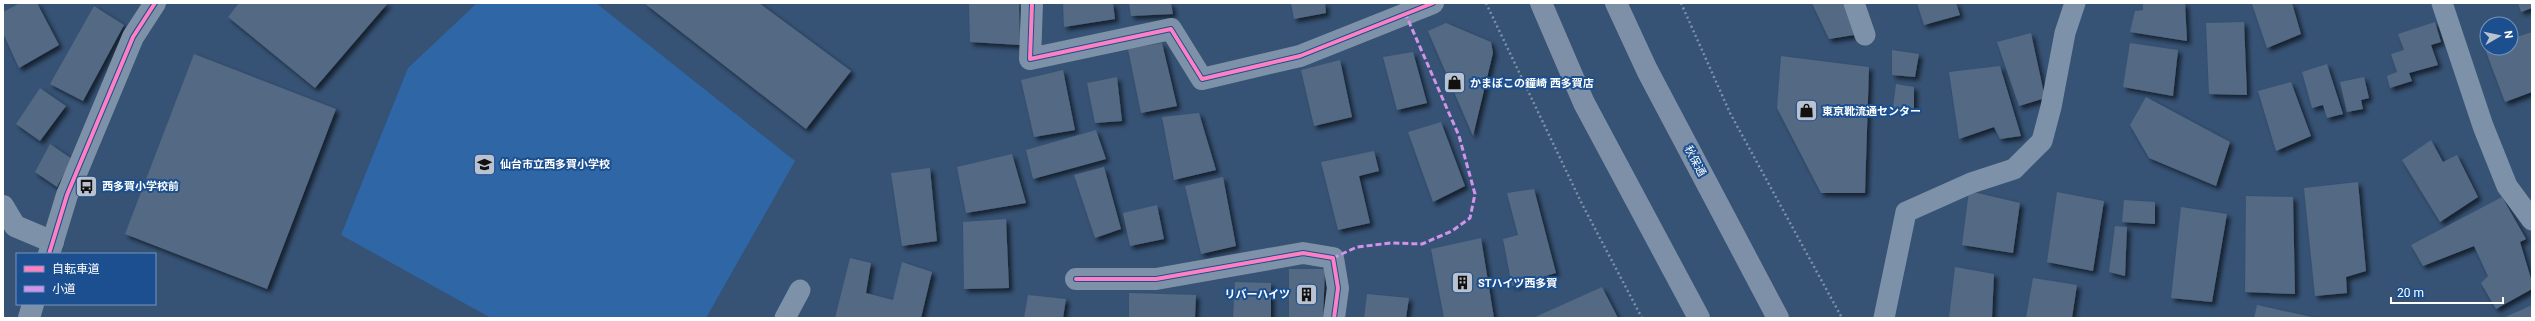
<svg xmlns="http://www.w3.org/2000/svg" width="2535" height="321" font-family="Roboto,'Noto Sans JP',sans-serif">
<defs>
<filter id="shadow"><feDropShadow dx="3.5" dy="3.5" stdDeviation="2" flood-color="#0009"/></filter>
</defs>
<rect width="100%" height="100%" fill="#365274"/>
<path fill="#2f66a5" d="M477,3H596L795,161L706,318H491L341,235L408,68Z"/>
<path fill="#526984" filter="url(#shadow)" d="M20,3H37L59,45L19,68L3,33V12Z
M239,3H388L315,88L228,17Z
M644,3H759L851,71L806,129Z
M969,3H1019L1020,45L970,42Z
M1063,3H1113L1115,19L1064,27Z
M1129,3H1171L1173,14L1131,16Z
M1291,3H1325L1326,13L1294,19Z
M1812,3H1843L1854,35L1829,39Z
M1917,3H1956L1960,15L1924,25Z
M2143,3H2185L2187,41L2130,32L2135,11L2143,10Z
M2256,3H2292L2301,34L2267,48L2252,4Z
M2518,3H2532V8L2521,12Z
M94,6L124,25L83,101L50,84Z
M2244,22L2247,95L2209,94L2206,23Z
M2435,22L2441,42L2431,45L2438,65L2409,73L2412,81L2390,88L2387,76L2397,72L2391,54L2404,50L2398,34Z
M1446,23L1491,42L1493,53L1473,136L1428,31Z
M2532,32V92L2505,102L2485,49L2511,48V39Z
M2031,33L2045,98L2019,106L1997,42Z
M1162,43L1177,106L1141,113L1128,49Z
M2130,43L2178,50L2173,96L2123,87Z
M1892,50L1919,54L1915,77L1892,75Z
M1413,52L1427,103L1397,110L1383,57Z
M194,54L336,109L267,289L125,234Z
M1781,56L1869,67L1865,193H1821L1777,108Z
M1340,60L1352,117L1314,126L1301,70Z
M2327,64L2343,114L2327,118L2323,105L2312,108L2302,72Z
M2000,66L2021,136L2000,139L1994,127L1959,139L1949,72Z
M1063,70L1075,130L1034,137L1021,80Z
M1117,77L1122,121L1095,123L1087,83Z
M2364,77L2369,98L2361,100L2363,109L2347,112L2340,82Z
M2291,82L2311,136L2276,151L2258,91Z
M1896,84L1914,87V108H1893Z
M40,88L66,106L40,141L16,124Z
M2146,97L2230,142L2216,186L2149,158L2130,125Z
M1199,113L1216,170L1174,180L1162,117Z
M1441,122L1465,186L1433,202L1408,132Z
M1096,130L1106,159L1033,179L1026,150Z
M2431,140L2443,162L2457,155L2478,197L2440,222L2402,160Z
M50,144L72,159L57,187L35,172Z
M1374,151L1379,171L1359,176L1370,223L1338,230L1321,162Z
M1012,154L1026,203L966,213L957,167Z
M1104,167L1121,229L1095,238L1074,175Z
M930,168L937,241L902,246L891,173Z
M1223,177L1236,246L1201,254L1185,186Z
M2358,182L2366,271L2346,277L2347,293L2315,296L2304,188Z
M1534,189L1556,273L1512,286L1503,239L1518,235L1507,193Z
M1969,191L2020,203L2013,253L1962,245Z
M2057,192L2104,201L2093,271L2047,262Z
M2246,196L2293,197L2295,294L2245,292Z
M2502,197L2526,239L2520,242L2532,282V289L2496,309L2481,283L2488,276L2474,246L2423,266L2411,245Z
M2124,200L2155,202V224L2122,222Z
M1157,205L1164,239L1130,246L1123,213Z
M2181,207L2227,214L2212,302L2171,298Z
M1006,219L1009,288L964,289L963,222Z
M2115,226L2127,227L2125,276L2109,272Z
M1481,238L1494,318H1444L1431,249Z
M850,258L871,263L866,293L893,300L902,262L932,272L921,318H835Z
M1955,267L1994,274L1992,318H1949Z
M1289,269H1325L1323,318H1289Z
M2033,278L2077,285L2072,318H2026Z
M1235,282L1271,283V318H1233Z
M1602,287L1618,318H1533Z
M1129,293L1196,295L1195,318H1129Z
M1367,294L1409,298L1406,318H1364Z
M1028,295L1066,299L1063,318H1024Z
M2257,305L2312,317V318H2254Z
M2532,305V318H2503Z"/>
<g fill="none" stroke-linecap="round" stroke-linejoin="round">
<path stroke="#7d92a8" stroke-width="2.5" stroke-dasharray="2 3" stroke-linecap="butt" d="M1486,3L1582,204L1642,318
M1681,3L1730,113L1842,318"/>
<path stroke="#7d92a8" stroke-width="21" d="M1854,3L1865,35
M2442,3L2483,126L2507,186L2532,220
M785,318L800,290
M1884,318L1906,212L1971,183L2014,169L2042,141L2051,107L2065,33L2075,3"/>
<path stroke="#7d92a8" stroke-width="22" d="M1032,3L1030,59L1171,29L1202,79L1300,56L1433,3
M3,206L15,226L53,242
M1076,279H1156L1303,253L1333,258L1338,288L1334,318"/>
<path stroke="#7d92a8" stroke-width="22" d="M49,254L67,195L133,37L155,3
M29,318L33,304"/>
<path stroke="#7e90a7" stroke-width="22" d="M1541,3L1584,103L1699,318
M1616,3L1647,70L1778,318"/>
<path stroke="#d193ec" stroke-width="3" stroke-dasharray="6 3" stroke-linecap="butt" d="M1333,258L1357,247L1391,243L1422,244L1452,231L1470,218L1475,194L1459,136L1406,15"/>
<defs>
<path id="cycleway" d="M1032,3L1030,59L1171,29L1202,79L1300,56L1433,3
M49,254L67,195L133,37L155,3
M1076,279H1156L1303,253L1333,258L1338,288L1334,318"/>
</defs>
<use href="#cycleway" stroke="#1b4f8f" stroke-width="6"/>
<use href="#cycleway" stroke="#ff80c0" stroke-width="4"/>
</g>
<defs>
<symbol id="shop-square" viewBox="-11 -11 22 22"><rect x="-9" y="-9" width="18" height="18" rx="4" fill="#b9c2ce" stroke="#1b4f8f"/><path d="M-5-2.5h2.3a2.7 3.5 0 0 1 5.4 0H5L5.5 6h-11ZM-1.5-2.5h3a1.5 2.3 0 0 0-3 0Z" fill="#111"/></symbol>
<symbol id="school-square" viewBox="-11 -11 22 22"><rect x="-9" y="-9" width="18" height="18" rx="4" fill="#b9c2ce" stroke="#1b4f8f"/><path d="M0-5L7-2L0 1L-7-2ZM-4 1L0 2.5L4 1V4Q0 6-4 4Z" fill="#111"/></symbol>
<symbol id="bus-square" viewBox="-11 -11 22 22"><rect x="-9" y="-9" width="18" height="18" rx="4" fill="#b9c2ce" stroke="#1b4f8f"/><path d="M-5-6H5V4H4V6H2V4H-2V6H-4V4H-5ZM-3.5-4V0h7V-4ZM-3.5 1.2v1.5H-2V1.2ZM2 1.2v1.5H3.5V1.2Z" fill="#111"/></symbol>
<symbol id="building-square" viewBox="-11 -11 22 22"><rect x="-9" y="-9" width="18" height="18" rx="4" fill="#b9c2ce" stroke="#1b4f8f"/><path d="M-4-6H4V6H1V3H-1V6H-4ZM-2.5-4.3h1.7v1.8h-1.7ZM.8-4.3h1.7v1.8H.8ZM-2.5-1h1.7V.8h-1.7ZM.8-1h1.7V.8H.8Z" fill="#111"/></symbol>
</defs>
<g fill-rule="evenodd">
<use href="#shop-square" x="1442" y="70" width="25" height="25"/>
<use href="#shop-square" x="1794" y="98" width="25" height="25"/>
<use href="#school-square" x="472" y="152" width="25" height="25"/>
<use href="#bus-square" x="74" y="174" width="25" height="25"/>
<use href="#building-square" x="1450" y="270" width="25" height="25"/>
<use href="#building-square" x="1294" y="282" width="25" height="25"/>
</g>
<g text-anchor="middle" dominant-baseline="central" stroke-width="4" stroke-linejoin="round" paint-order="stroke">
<g font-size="11" font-weight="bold" fill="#fff" stroke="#1b4f8f" text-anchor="start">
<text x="1470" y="83">かまぼこの鐘崎 西多賀店</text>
<text x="1822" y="111">東京靴流通センター</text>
<text x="500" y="164">仙台市立西多賀小学校</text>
<text x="102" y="186">西多賀小学校前</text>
<text x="1478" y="283">STハイツ西多賀</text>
<text x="1290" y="294" text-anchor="end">リバーハイツ</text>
</g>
<g font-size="11" fill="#fff" stroke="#1b4f8f">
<text transform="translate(1695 161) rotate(62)">秋保通</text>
</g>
</g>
<rect width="2535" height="321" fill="none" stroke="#ffffff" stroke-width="8"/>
<rect x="16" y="253" width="140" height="52" fill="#1b4f8f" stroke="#7695bc"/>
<rect x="24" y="266" width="20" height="6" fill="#ff80c0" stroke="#7695bc"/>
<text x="52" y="273" font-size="12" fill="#ffffff">自転車道</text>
<rect x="24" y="286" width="20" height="6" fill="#d193ec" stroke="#7695bc"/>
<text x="52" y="293" font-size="12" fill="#ffffff">小道</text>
<g transform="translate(2499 36) rotate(81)"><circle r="19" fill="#1b4f8f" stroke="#7695bc"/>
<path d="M0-3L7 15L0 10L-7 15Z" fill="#b9c2ce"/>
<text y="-6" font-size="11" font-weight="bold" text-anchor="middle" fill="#ffffff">N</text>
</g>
<path d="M2391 297v6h112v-6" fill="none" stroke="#ffffff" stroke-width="2"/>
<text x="2397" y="297" font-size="12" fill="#ffffff" stroke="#1b4f8f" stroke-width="3" paint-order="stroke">20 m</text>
</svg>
